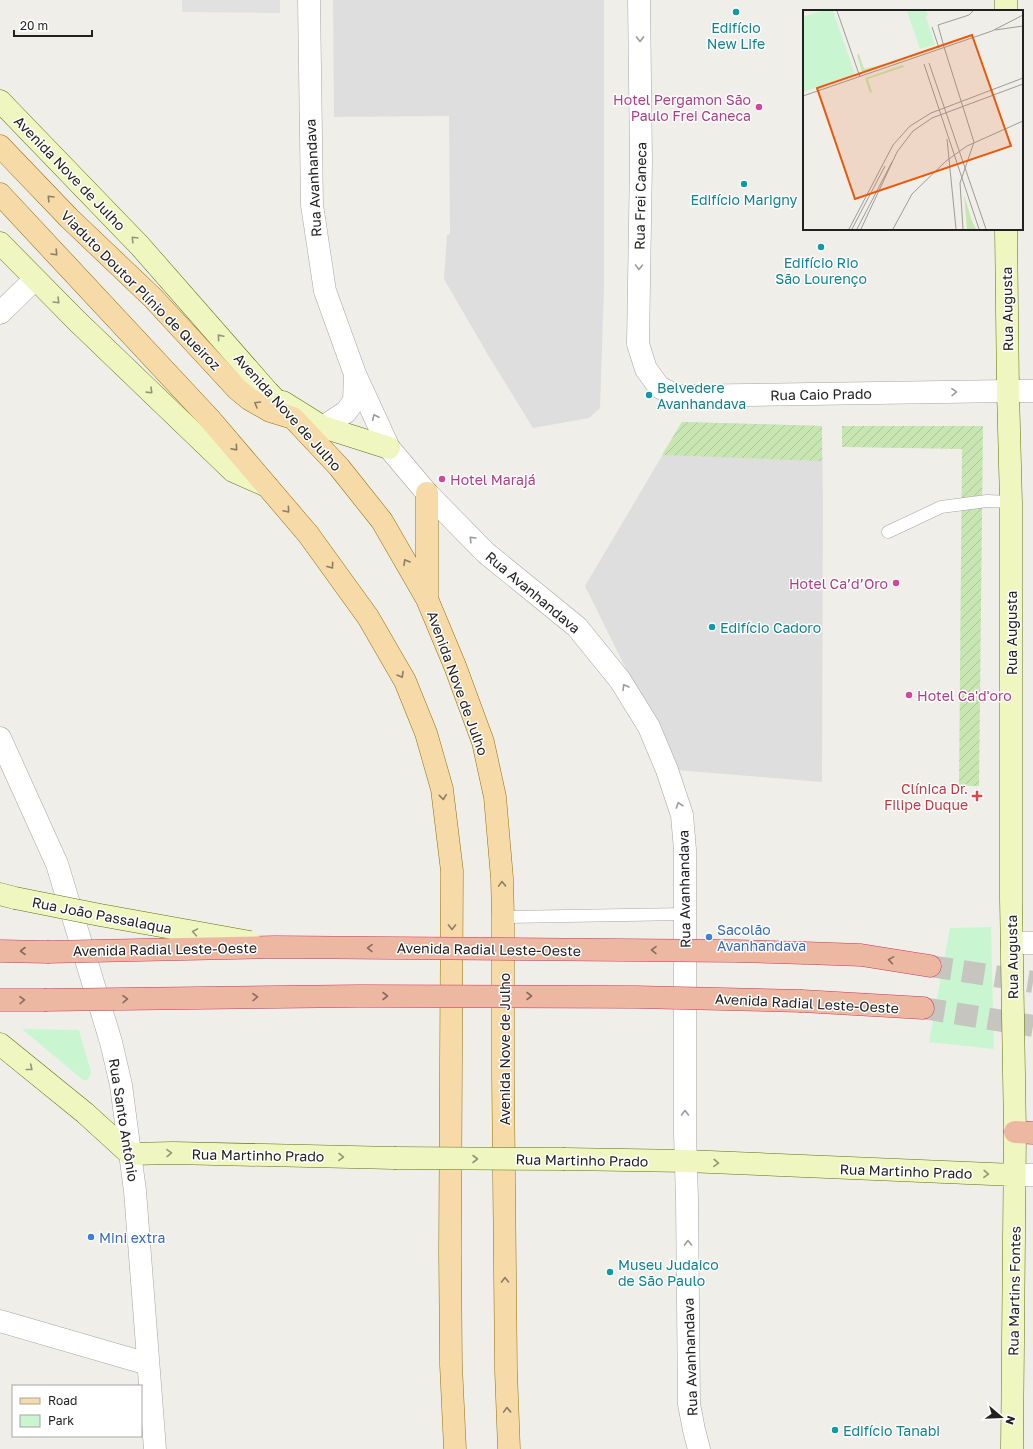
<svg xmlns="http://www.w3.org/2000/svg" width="1033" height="1449" font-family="'Golos Text',sans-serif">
<defs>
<pattern id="garden-furrows" width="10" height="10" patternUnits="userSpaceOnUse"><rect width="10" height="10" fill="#c7e6b2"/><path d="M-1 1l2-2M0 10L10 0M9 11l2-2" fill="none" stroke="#abc599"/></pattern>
</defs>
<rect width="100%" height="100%" fill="#f0eee8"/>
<path fill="#dfdede" d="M333,0H604V287L600,408L589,418L533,428L488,355L444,279L447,235L450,234L449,116L334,117Z
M682,422L822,426L823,504L822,782L676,770L585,586Z"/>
<path fill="#c9f6d0" d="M991,927L994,1049L929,1042L950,928Z
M22,1029L79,1030L91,1072L88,1080H83Z"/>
<path fill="url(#garden-furrows)" d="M682,422L822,426V461L662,455Z
M842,426H983L979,786H959L962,449L842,447Z"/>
<path fill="#e1e1e1" d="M182,0H280V13L182,12Z"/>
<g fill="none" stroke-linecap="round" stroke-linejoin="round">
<path stroke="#c7c5c0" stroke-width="22" stroke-dasharray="22 11" stroke-linecap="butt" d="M930,966L1033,982
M923,1008L1033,1026"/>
<defs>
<path id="service" d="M888,532L941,507L987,501L1011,502
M503,917L685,914"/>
<path id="minor" d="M309,0L312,205L325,291L355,374L389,448L427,493L486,553L577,627L620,680L649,727L667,770L682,815L685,850V1134L687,1199L689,1404L694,1430L699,1449
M639,0L641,161L638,344L646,369L659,387L676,396L1008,391
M0,313L35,279
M323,427L346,412L354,401L355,375
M1012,943H1033
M0,1321L148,1364"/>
<path id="tertiary" d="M1008,391H1033
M0,738L57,864L111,1042L121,1085L135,1191L155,1449
M1015,1175H1033"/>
<path id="secondary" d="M1006,11V0
M0,101L140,246L268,392L293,418
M1006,229L1008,391L1011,502V900L1015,1132L1012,1449
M0,243L77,321L233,471L267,486
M283,402L323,427L389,448
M0,894L15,898
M0,1044L85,1113L130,1154L173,1153L394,1158
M565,1159L686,1161L1015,1175"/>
<path id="primary" d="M0,146L69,218L153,298L237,389L249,399L270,411L293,418L339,467L382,521L427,599L455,666L483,742L495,797L502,878L503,917V1077L506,1371L509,1449
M0,194L209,418L308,534L368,617L405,681L426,733L442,789L452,871L450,1252L451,1365L455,1449
M427,493V598"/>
<path id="trunk" d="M0,951L47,952
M805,953L861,955L930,966
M0,1000H44
M802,1001L923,1008
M1015,1132L1033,1133"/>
</defs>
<use href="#service" stroke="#a5a5a5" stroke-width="13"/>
<use href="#minor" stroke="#a5a5a5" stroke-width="23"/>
<use href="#tertiary" stroke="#a5a5a5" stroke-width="23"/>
<use href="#secondary" stroke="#5f730d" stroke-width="23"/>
<use href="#primary" stroke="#93710a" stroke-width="23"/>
<use href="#trunk" stroke="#d0335c" stroke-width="23"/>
<use href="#service" stroke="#fff" stroke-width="12"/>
<use href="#minor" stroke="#fff" stroke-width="22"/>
<use href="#tertiary" stroke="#fff" stroke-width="22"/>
<use href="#secondary" stroke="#eff6c0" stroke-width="22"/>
<use href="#primary" stroke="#f6daa7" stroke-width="22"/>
<use href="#trunk" stroke="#ecb8a2" stroke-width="22"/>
<defs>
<path id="secondary-bridge" d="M15,898L100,915L250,942
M394,1158L565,1159"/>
<path id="trunk-bridge" d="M47,952L275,947L734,951L805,953
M44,1000L359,996L636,997L802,1001"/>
</defs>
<use href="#secondary-bridge" stroke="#5f730d" stroke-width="23" stroke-linecap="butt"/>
<use href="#trunk-bridge" stroke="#d0335c" stroke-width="23" stroke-linecap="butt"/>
<use href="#secondary-bridge" stroke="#eff6c0" stroke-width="22"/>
<use href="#trunk-bridge" stroke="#ecb8a2" stroke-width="22"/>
</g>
<defs><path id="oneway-chevron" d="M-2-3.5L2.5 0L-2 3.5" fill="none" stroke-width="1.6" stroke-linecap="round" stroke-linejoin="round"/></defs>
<g stroke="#9b9b9b">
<use href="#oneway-chevron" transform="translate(640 39) rotate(89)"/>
<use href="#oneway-chevron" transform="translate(639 267) rotate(91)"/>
<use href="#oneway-chevron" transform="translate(954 392) rotate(-1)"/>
<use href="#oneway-chevron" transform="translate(375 417) rotate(-115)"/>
<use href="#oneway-chevron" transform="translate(472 539) rotate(-134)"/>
<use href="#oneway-chevron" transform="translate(625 687) rotate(-121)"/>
<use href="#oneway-chevron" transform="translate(679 805) rotate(-109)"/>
<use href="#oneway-chevron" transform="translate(685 1113) rotate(-90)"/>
<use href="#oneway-chevron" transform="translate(688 1243) rotate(-91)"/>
</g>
<g stroke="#8c7e64">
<use href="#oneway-chevron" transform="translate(50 198) rotate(-134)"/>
<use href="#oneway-chevron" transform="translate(55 253) rotate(47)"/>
<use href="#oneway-chevron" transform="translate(257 404) rotate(-150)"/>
<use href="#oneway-chevron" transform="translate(235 448) rotate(49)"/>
<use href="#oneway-chevron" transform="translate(287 510) rotate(50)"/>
<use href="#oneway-chevron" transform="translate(406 562) rotate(-120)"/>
<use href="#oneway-chevron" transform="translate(331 566) rotate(54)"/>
<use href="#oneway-chevron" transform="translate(401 675) rotate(60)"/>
<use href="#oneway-chevron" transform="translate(443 797) rotate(84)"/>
<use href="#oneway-chevron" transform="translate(502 884) rotate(-92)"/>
<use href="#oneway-chevron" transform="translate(452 927) rotate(90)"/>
<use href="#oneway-chevron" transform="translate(505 1280) rotate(-91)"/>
<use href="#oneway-chevron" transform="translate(507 1410) rotate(-92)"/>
</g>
<g stroke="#929678">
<use href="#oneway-chevron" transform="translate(134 239) rotate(-134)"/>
<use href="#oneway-chevron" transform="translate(57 301) rotate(45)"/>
<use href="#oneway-chevron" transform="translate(220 337) rotate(-131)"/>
<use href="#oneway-chevron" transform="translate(150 391) rotate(44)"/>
<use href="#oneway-chevron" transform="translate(195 932) rotate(-170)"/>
<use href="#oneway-chevron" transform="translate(30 1068) rotate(39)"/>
<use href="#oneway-chevron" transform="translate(169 1153) rotate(-1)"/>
<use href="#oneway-chevron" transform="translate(341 1157) rotate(1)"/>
<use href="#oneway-chevron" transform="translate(475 1159)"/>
<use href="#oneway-chevron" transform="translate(716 1163) rotate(3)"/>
<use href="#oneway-chevron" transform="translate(986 1174) rotate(2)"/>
</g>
<g stroke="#866c62">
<use href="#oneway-chevron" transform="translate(370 948) rotate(-179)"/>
<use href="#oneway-chevron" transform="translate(654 950) rotate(-179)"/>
<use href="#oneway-chevron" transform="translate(23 951) rotate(-180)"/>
<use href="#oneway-chevron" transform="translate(891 960) rotate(-171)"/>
<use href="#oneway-chevron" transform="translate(385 996)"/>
<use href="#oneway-chevron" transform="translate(529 996)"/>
<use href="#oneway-chevron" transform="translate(255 997) rotate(-1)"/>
<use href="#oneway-chevron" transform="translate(125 999) rotate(-1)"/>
<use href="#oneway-chevron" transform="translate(22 1000) rotate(-1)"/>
</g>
<g fill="#0f9aa8" stroke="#fff" stroke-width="1.5">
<circle cx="736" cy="12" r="4"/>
<circle cx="744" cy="184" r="4"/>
<circle cx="821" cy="247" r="4"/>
<circle cx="649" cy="395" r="4"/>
<circle cx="712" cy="627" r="4"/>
<circle cx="610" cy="1272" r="4"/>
<circle cx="835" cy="1430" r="4"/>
</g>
<g fill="#d1479c" stroke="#fff" stroke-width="1.5">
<circle cx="759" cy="107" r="4"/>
<circle cx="442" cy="479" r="4"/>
<circle cx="896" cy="583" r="4"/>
<circle cx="909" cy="695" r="4"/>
</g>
<path fill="#e0444e" stroke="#fff" stroke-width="1.5" d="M975 790h4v4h4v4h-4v4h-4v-4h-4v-4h4z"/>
<g fill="#3f7fe0" stroke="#fff" stroke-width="1.5">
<circle cx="709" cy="937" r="4"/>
<circle cx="91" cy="1237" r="4"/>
</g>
<g text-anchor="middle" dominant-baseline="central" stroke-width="3" stroke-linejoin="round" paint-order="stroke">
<g font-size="14" fill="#0d838f" stroke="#fff" text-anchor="start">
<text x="736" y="27" text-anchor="middle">Edifício<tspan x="736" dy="16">New Life</tspan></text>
<text x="744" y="199" text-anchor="middle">Edifício Marigny</text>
<text x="821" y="262" text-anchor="middle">Edifício Rio<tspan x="821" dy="16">São Lourenço</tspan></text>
<text x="657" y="387">Belvedere<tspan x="657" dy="16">Avanhandava</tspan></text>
<text x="720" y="627">Edifício Cadoro</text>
<text x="618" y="1264">Museu Judaico<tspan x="618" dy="16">de São Paulo</tspan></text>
<text x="843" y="1430">Edifício Tanabi</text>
</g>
<g font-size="14" fill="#b23c85" stroke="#fff" text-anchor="end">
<text x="751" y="99">Hotel Pergamon São<tspan x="751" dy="16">Paulo Frei Caneca</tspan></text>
<text x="450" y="479" text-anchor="start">Hotel Marajá</text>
<text x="888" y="583">Hotel Ca’d’Oro</text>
<text x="917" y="695" text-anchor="start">Hotel Ca'd'oro</text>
</g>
<g font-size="14" fill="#212121" stroke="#fff">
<text transform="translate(70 173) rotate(46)">Avenida Nove de Julho</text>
<text transform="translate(313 178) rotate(-93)">Rua Avanhandava</text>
<text transform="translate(640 196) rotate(-89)">Rua Frei Caneca</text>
<text transform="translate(141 290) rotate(45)">Viaduto Doutor Plínio de Queiroz</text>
<text transform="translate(1007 309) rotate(-91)">Rua Augusta</text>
<text transform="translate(821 394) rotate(-1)">Rua Caio Prado</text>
<text transform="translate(288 412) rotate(48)">Avenida Nove de Julho</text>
<text transform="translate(533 592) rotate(40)">Rua Avanhandava</text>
<text transform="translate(1011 633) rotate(-90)">Rua Augusta</text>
<text transform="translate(458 683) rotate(70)">Avenida Nove de Julho</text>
<text transform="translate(684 889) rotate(-91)">Rua Avanhandava</text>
<text transform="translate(102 915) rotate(11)">Rua João Passalaqua</text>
<text transform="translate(165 949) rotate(-1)">Avenida Radial Leste-Oeste</text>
<text transform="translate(489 949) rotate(1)">Avenida Radial Leste-Oeste</text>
<text transform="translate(1012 957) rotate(-91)">Rua Augusta</text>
<text transform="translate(807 1003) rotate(3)">Avenida Radial Leste-Oeste</text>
<text transform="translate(504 1049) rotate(-90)">Avenida Nove de Julho</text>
<text transform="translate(124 1120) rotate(81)">Rua Santo Antônio</text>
<text transform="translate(258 1155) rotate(1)">Rua Martinho Prado</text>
<text transform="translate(582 1160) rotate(1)">Rua Martinho Prado</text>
<text transform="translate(906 1171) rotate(2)">Rua Martinho Prado</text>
<text transform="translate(1014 1291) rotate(-89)">Rua Martins Fontes</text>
<text transform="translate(690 1357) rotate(-92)">Rua Avanhandava</text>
</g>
<g font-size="14" fill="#be3a42" stroke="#fff" text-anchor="end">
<text x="968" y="788">Clínica Dr.<tspan x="968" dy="16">Filipe Duque</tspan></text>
</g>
<g font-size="14" fill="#366cbe" stroke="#fff" text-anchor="start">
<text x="717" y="929">Sacolão<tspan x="717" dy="16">Avanhandava</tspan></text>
<text x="99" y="1237">Mini extra</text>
</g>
</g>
<g transform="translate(803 10)">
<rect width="220" height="220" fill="#f0eee8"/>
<path d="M161,185L169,211L173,219H164Z" fill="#c7e6b2"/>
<path d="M18,1H30L52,64L0,82V7ZM104,1H123L125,4L123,7L132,35L117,39Z" fill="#c9f6d0"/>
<path d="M56,44L61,59L85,53L59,62L54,45ZM100,55L101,57L65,69L69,82L67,83L62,68Z" fill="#c7e6b2"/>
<path fill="none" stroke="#9d9c98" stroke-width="1" d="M34,1L57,67M129,17L136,38M192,20L220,16M141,37L135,15L166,5L170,1M141,37L171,132L157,173L160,219M126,53L183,219M121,54L176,219M0,86L189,21L220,5M144,129L153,219M46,219L90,135L107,116L128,103L220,68M49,219L82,156M54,219L89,152M58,219L94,142L110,121L129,108L220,74M90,219L109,184L143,151L164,136L220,111"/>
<path fill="#e8590c" fill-opacity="0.15" stroke="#e8590c" stroke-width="2" d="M169,25L208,136L52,189L14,78Z"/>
<rect width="220" height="220" fill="none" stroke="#212121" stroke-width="2"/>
</g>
<rect x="12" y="1385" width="130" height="52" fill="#ffffff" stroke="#a6a6a6"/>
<rect x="20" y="1398" width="20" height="6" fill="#f6daa7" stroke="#a6a6a6"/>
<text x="48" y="1405" font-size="12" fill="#212121">Road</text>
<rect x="20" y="1415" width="20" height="12" fill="#c9f6d0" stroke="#a6a6a6"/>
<text x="48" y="1425" font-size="12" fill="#212121">Park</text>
<g transform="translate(1001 1417) rotate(109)" stroke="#ffffff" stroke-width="3" paint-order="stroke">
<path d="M0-3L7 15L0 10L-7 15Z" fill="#212121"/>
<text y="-6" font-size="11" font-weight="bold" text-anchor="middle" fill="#212121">N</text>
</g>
<path d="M14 30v6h78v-6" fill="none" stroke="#212121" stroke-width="2"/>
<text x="20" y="30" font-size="12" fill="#212121" stroke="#ffffff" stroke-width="3" paint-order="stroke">20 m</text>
</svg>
